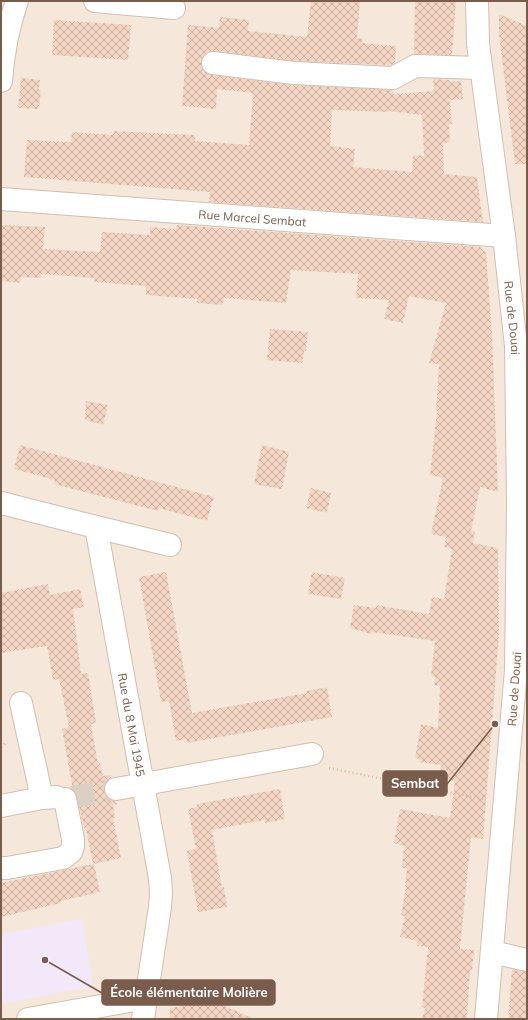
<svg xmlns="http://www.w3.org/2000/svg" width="528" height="1020" font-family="Mulish,sans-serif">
<defs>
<pattern id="building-cross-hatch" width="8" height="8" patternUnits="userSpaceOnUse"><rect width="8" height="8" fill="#f3d5c3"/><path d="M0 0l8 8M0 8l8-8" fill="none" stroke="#cab0a1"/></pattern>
</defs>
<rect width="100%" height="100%" fill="#fdf6ec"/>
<path fill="#f5e8da" d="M1,1H527V1019H1Z"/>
<path fill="#f3e8fa" d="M82,919L93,986L1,1004V934Z"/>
<path fill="url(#building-cross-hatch)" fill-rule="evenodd" d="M311,1H360L357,38L363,39L362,43L396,46L395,63L390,65L295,61L214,51L208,52L203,56L201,62L202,68L206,73L211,75L292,85L393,90V94L434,91L433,79L450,80V82L461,81L463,99L450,100L452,124H449L450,142L443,143L444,174L477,177L483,222L209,202L210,192L24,177L27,140L71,142L72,132L113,135V131L195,135V141L249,145L253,93L217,89L216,109L182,106L188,25L219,28L220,17L249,20L248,31L307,37ZM332,110L388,112V111L422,115L424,156L413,155L412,172L353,167L355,149L330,146Z
M415,1H456L452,55L414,54Z
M499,14L527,26V164H515L499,34Z
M54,20L131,25L128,60L52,55Z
M21,78L40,80L39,90H41L39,109L18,108Z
M1,225L45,227L43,249L100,252L102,232L150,235V227L176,229L177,225L480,247L486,253L492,334L498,492L480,487L471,531H475L473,543L498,548L499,634L483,839L471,837L460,949L474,950L472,971L470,970L467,1019H422L425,1008L422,1007L428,947L417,946L418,941L400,937L405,916L401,915L406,887H405L407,868H402L404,846L394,843L400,809L450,818L455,781L440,778L441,765L419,762L420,759L415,758L421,724L438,728L440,686L434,685L435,677L431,676L435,641L372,632L371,634L350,628L354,605L376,608V605L429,614L432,597L444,599L452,549L444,547L446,537L431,534L443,478L430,475L437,411H436L439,364L429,363L446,303L409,296L403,323L384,319L389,300L356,298L358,274L291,270L286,303L224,298L223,305L197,303V299L146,295V286L94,282L95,278L41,274V278L21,277L20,283L1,281Z
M270,329L308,332L306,351H304L302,363L267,360Z
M86,401L108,405L103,425L85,420Z
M20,445L214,497L207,521L159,508L158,511L54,484L55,480L14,469Z
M262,445L289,452L282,489L254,484Z
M311,488L331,493L327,513L306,508Z
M166,572L192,713L307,693V691L327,687L332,717L187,743L186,739L176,741L169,701L161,702L139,577Z
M312,572L345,578L341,599L308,594Z
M48,584L50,595L80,589L84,607L73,609L81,674L88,673L96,723L91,724L98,764L100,763L103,776L111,775V778L108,780L104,784V791L107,797L111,801H116L117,804L113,805L115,818H113L121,858L94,864L100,892L61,901V903L1,917V883L93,864L86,828H84L77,797L73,790L62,729L69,727L59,679L53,680L47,646L1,653V593Z
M280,789L285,819L265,823L264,820L212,830L222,888L224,887L227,907L198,912L187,851L196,849L188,809L197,807V804Z
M512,969L527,972V1019H508Z
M216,1002L254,1019H170V1008Z"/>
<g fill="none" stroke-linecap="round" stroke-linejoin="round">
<path stroke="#dcd0c4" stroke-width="22" stroke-dasharray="22 11" stroke-linecap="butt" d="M72,797L116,789"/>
<defs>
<g id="minor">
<path d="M95,1L174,8"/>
<path id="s1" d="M477,1L478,44L504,236L516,346L518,503L516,670L486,1019"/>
<path d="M213,63L294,73L393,78L415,66L481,68"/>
<path d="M1,81C3,54 8,27 17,1"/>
<path id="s2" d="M1,199L504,236"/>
<path id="s3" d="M1,503L96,527L160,878L161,893L160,907L143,1019"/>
<path d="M96,527L170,545"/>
<path d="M21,703L42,798"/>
<path d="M116,789L312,754"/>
<path d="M1,806L42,798L57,797"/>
<path d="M1,868H7L63,858L71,852L73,846V839L65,799"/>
<path d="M492,952L527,960"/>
<path d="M28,1019L146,998"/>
</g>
</defs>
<use href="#minor" stroke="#d1beb0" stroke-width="24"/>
<path stroke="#d9b8a5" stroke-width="2.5" stroke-dasharray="1 3" stroke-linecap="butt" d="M1,747L7,742
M329,768L483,799"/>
<use href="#minor" stroke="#fff" stroke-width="22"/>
</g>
<g text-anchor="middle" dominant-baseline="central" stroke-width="3" stroke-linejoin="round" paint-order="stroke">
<g font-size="12" fill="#7a5c4d" stroke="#fffaf3">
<text stroke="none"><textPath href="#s2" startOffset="252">Rue Marcel Sembat</textPath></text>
<text stroke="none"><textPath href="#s1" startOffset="319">Rue de Douai</textPath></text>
<text transform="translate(514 689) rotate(-86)">Rue de Douai</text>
<text stroke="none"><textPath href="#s3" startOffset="299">Rue du 8 Mai 1945</textPath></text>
</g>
</g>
<path fill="none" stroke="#7a5c4d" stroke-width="1.5" d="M495 724L447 784M45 960L102 993"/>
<g fill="#7a5c4d" stroke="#fffaf3" stroke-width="1.5">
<circle cx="495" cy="724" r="4"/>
<circle cx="45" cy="960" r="4"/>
</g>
<g fill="#7a5c4d" stroke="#7a5c4d" stroke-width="1.5">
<rect x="383" y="771" width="64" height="25" rx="4"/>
<rect x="102" y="980" width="173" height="25" rx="4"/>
</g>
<g font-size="13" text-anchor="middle" font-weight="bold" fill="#fff">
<text x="415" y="788">Sembat</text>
<text x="189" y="997">École élémentaire Molière</text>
</g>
<rect width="528" height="1020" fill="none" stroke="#7a5c4d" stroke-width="4"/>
</svg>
